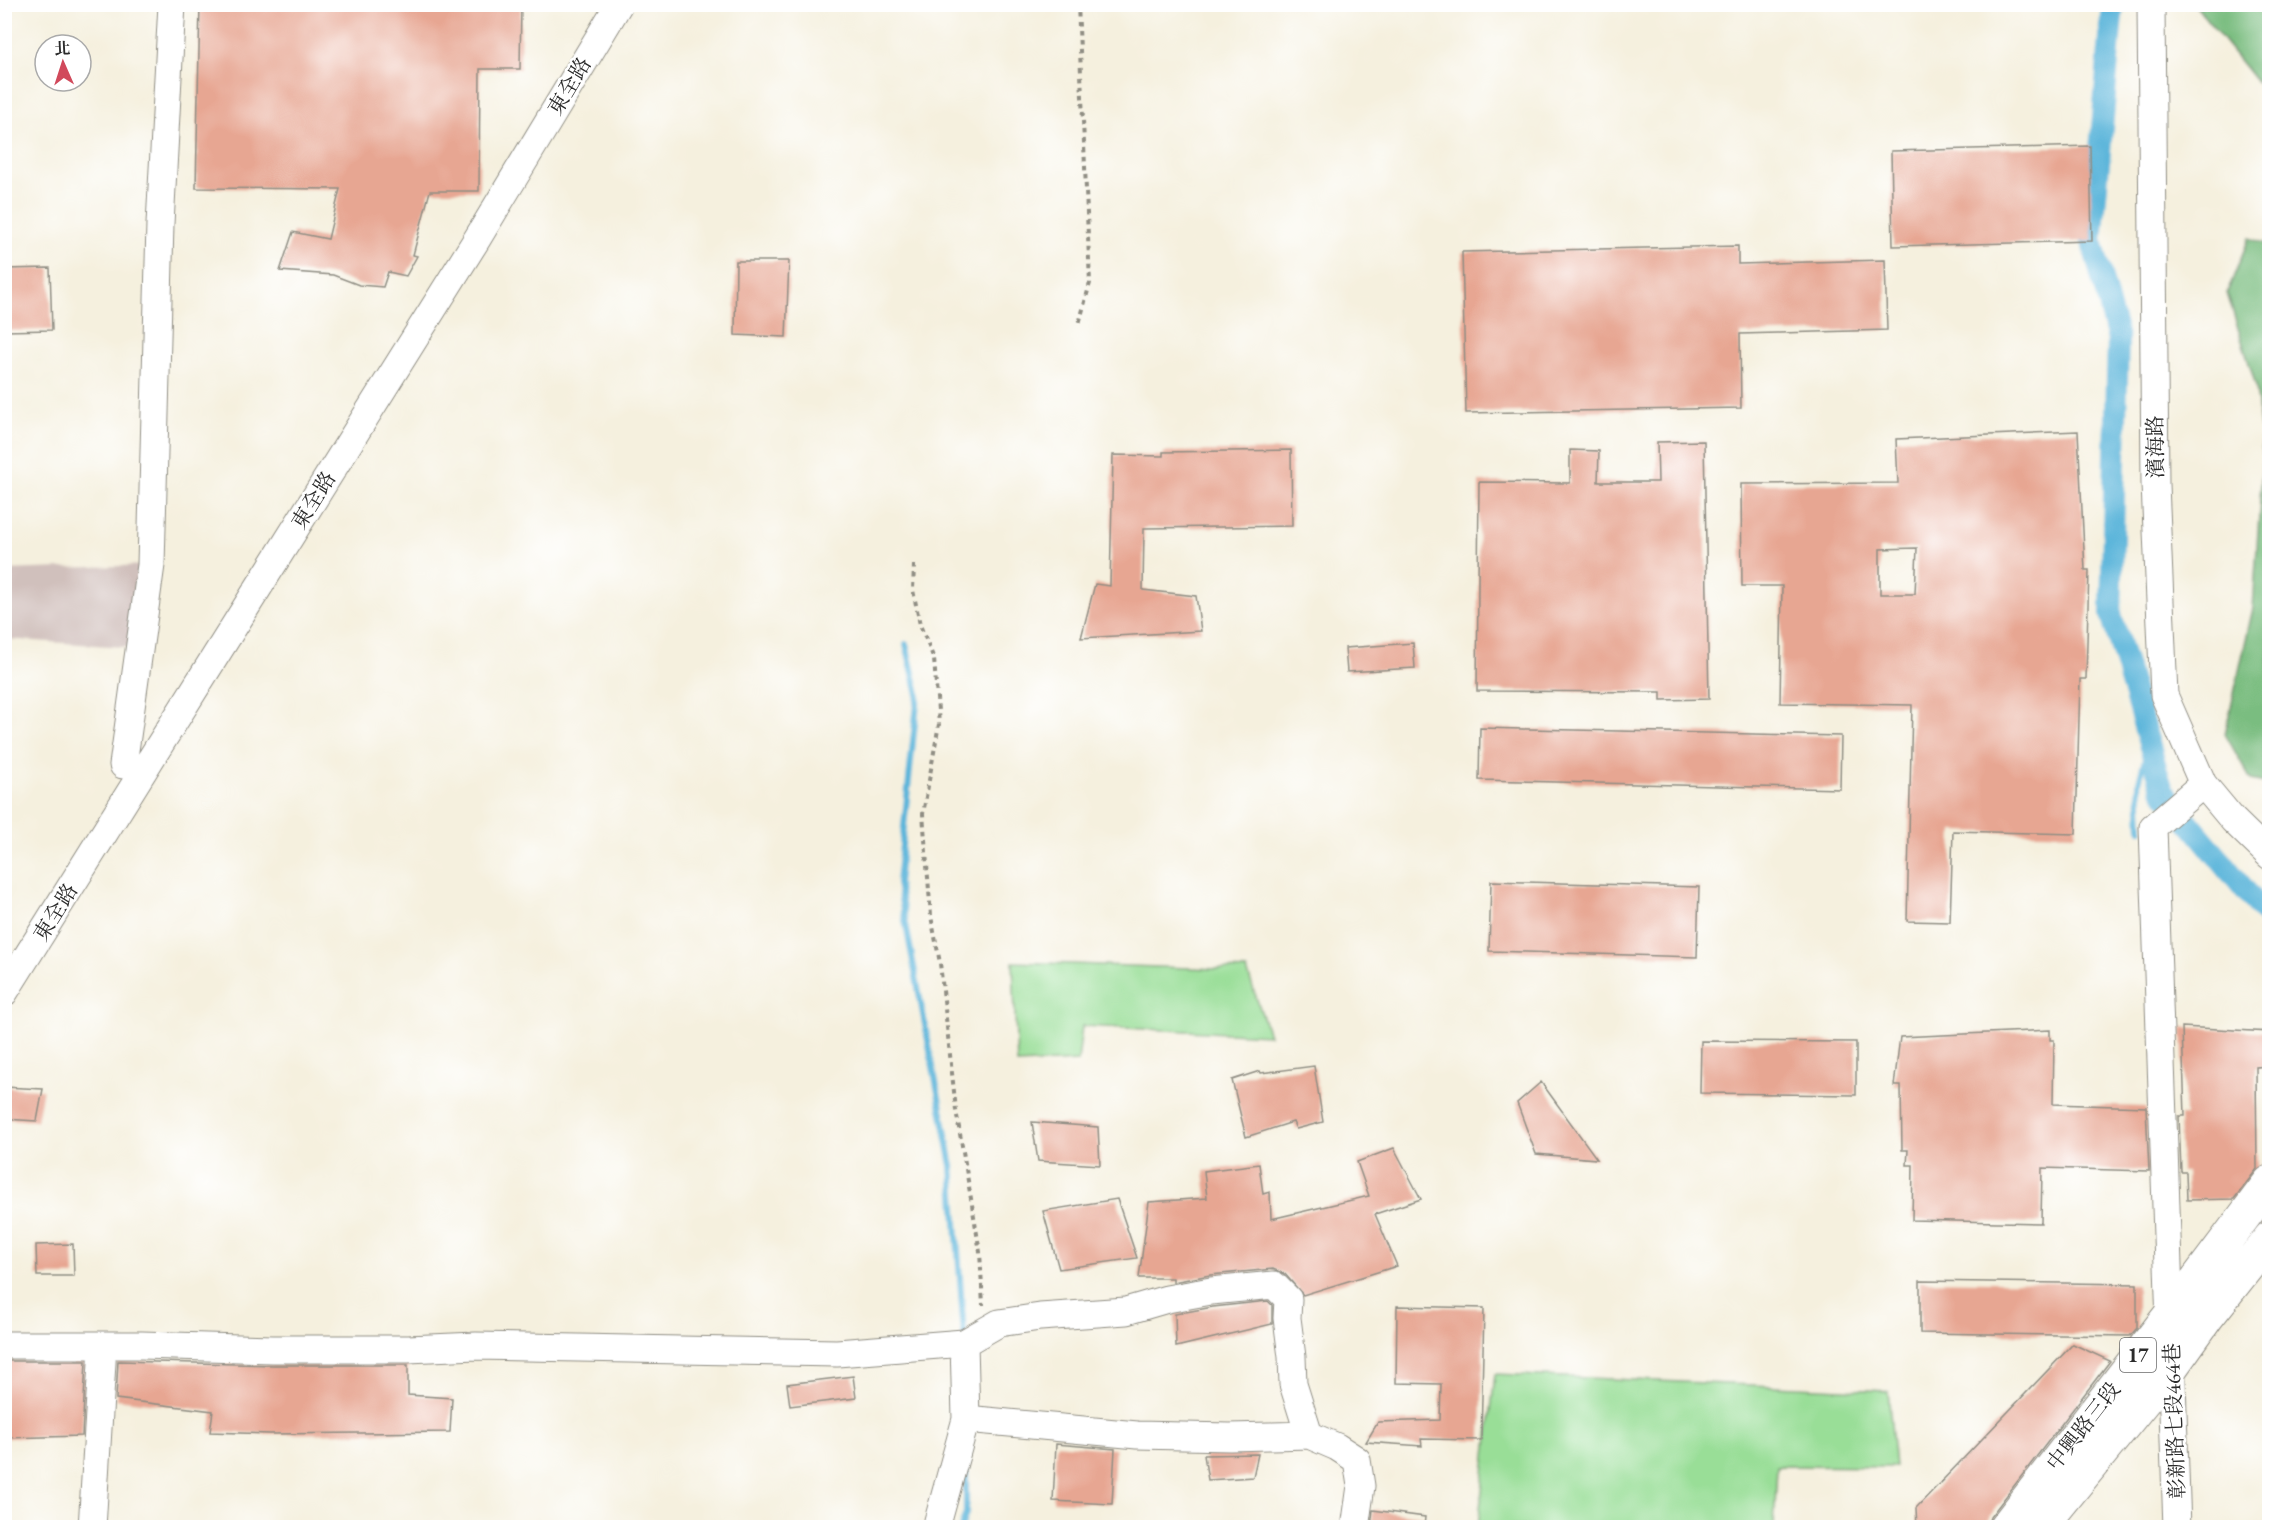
<svg xmlns="http://www.w3.org/2000/svg" width="2274" height="1532" font-family="'EB Garamond','Noto Serif TC',serif">
<rect width="100%" height="100%" fill="#fff"/>
<filter id="ink" filterUnits="userSpaceOnUse"><feTurbulence type="fractalNoise" baseFrequency=".0167" numOctaves="2"/><feDisplacementMap in="SourceGraphic" scale="12" xChannelSelector="R" yChannelSelector="G"/><feConvolveMatrix kernelMatrix="1 2 1 2 8 2 1 2 1" color-interpolation-filters="sRGB"/></filter>
<filter id="wash" filterUnits="userSpaceOnUse"><feTurbulence type="fractalNoise" baseFrequency=".008" numOctaves="4" result="noise"/><feDisplacementMap in="SourceGraphic" scale="24" xChannelSelector="R" yChannelSelector="G"/><feGaussianBlur stdDeviation="1.35" result="paint"/><feColorMatrix in="noise" values="0 0 0 0 0 0 0 0 0 0 0 0 0 0 0 0 0 1.4 0 .05"/><feComposite in="paint" operator="in"/></filter>
<g filter="url(#wash)">
<rect width="100%" height="100%" fill="#f5f0de"/>
<path fill="#d0c0bc" d="M151,565L138,648L5,639L4,570Z"/>
<path fill="#99de97" stroke="#628461" stroke-width="1.5" d="M1013,962L1247,970L1269,1035L1082,1026L1078,1061L1017,1064Z
M1495,1374L1888,1391L1895,1467L1777,1466L1774,1527H1478Z"/>
<path fill="#7abd80" stroke="#527456" stroke-width="1.5" d="M2195,5H2269V97Z
M2249,238L2270,245L2269,784L2251,780L2225,734L2253,608L2263,454L2256,386L2227,293Z"/>
<g fill="none" stroke-linecap="round" stroke-linejoin="round">
<path stroke="#5cb5da" stroke-width="6" d="M906,644L918,694L898,883L952,1166L964,1335
M2141,829L2139,782L2149,743
M961,1528L966,1513V1465"/>
<path stroke="#5cb5da" stroke-width="22" d="M2113,4L2092,241L2118,339L2111,614L2163,791L2270,920"/>
</g>
<g id="blocks">
<path fill="#e7a692" fill-rule="evenodd" d="M200,4H521L520,69H480L479,191H430L413,255L417,256L406,276L388,272L383,287L359,285L333,275L280,271L293,232L328,239L340,189L196,188Z
M2090,146L2092,241L1893,246L1891,151Z
M1738,246V264L1885,260L1887,330L1740,334L1741,408L1466,413L1462,252Z
M736,261H789L786,337L735,335Z
M50,268L52,330L4,331V269Z
M2078,431L2085,570H2089L2086,679H2080L2076,834L1953,831L1950,922L1907,921L1912,705L1780,703L1782,586H1742L1741,484L1898,483L1896,439ZM1917,548L1915,594H1880V549Z
M1704,441L1709,699L1661,700V692L1477,691L1479,482L1570,483V450L1599,451L1598,482H1658L1657,442Z
M1291,450L1292,526L1144,528L1143,590L1196,596L1201,631L1081,638L1095,584L1110,586L1113,455L1163,456V452Z
M1413,643L1415,668L1347,672L1345,648Z
M1480,728L1841,736L1840,789L1479,780Z
M1491,881L1699,887L1697,957L1489,951Z
M2182,1027L2270,1032V1066L2256,1067L2257,1169L2234,1199L2187,1200L2186,1172H2181L2179,1116H2185Z
M2050,1030V1040H2054L2053,1104L2146,1107L2149,1171L2042,1168L2041,1223L1912,1220L1913,1165H1907L1908,1150H1902L1901,1086H1894L1900,1037Z
M1701,1041L1856,1042V1095L1700,1093Z
M1314,1066L1323,1122L1296,1129L1293,1122L1246,1137L1232,1080L1260,1071L1261,1073Z
M1541,1082L1597,1159L1536,1154L1517,1103Z
M4,1087L43,1089L37,1121L4,1119Z
M1032,1122L1098,1127L1100,1165L1038,1161Z
M1394,1148L1421,1199L1375,1214L1397,1266L1303,1295L1285,1274L1273,1269L1210,1275L1173,1282V1278H1139L1149,1202L1207,1198L1204,1171L1259,1164L1263,1194L1270,1192L1271,1219L1369,1196L1357,1162Z
M1117,1199L1137,1258L1059,1269L1043,1211Z
M73,1244L74,1276H37L36,1245Z
M1920,1281L2137,1284V1328L2130,1336L1920,1333Z
M1268,1301L1272,1305V1324L1176,1347L1175,1314L1213,1307Z
M1397,1306L1484,1308L1481,1440L1421,1439L1422,1446L1366,1442L1378,1422L1440,1420L1441,1384L1396,1383Z
M2073,1344L2110,1361L1990,1517L1987,1527H1917L1916,1508Z
M4,1361H86L82,1436L4,1438Z
M118,1361L272,1365H408V1395L452,1398L450,1432L270,1434L210,1432L213,1411L116,1399Z
M853,1376L856,1398L790,1406L787,1384Z
M1056,1444L1115,1449L1112,1504L1053,1501Z
M1258,1454L1253,1477L1208,1480L1204,1455Z
M1373,1510L1425,1517L1424,1527H1371Z"/>
</g>
</g>
<g filter="url(#ink)">
<use href="#blocks" fill-opacity="0" stroke="#908e84" stroke-width="1.5"/>
<g fill="none" stroke-linecap="round" stroke-linejoin="round">
<defs>
<path id="minor" d="M2151,4L2155,484L2164,695L2203,784L2233,820L2270,856
M123,765L151,565L160,224L172,4
M4,993L477,239L619,4
M4,1345H142L272,1349H408L476,1346L837,1353L964,1343L999,1323L1040,1317L1126,1311L1167,1299L1211,1291L1274,1285L1288,1299L1287,1318L1292,1357L1293,1384L1309,1435L1337,1447L1357,1460L1361,1486L1355,1528
M966,1419L1137,1435L1230,1437L1309,1435
M92,1528L103,1346
M936,1528L966,1419L964,1343
M2177,1528L2153,827L2203,784"/>
<path id="major" d="M2005,1528L2170,1315L2270,1182
M2040,1528L2173,1365L2208,1316L2270,1238"/>
</defs>
<use href="#minor" stroke="#908e84" stroke-width="29"/>
<use href="#major" stroke="#908e84" stroke-width="35"/>
<path stroke="#908e84" stroke-width="4" stroke-dasharray="4.5 4.5" stroke-linecap="butt" d="M1078,4L1090,283L1079,324
M914,565L913,590L920,625L934,659L939,724L923,814L931,916L940,963L956,1110L980,1252L983,1305"/>
<use href="#minor" stroke="#fff" stroke-width="27"/>
<use href="#major" stroke="#fff" stroke-width="33"/>
</g>
</g>
<g text-anchor="middle" dominant-baseline="central" stroke-width="5" stroke-linejoin="round" paint-order="stroke">
<rect fill="#fff" stroke="#6b6b6b" stroke-width="1.5" x="2120" y="1338" width="36" height="34" rx="4.5"/>
<g font-size="20" font-weight="bold" fill="#2b2b2b">
<text x="2138" y="1355">17</text>
</g>
<g font-size="21" fill="#2b2b2b" stroke="#fff">
<text transform="translate(569 86) rotate(-59)">東全路</text>
<text transform="translate(2155 447) rotate(-91)">濱海路</text>
<text transform="translate(313 500) rotate(-58)">東全路</text>
<text transform="translate(55 912) rotate(-58)">東全路</text>
<text transform="translate(2174 1421) rotate(-92)">彰新路七段464巷</text>
<text transform="translate(2083 1426) rotate(-52)">中興路三段</text>
</g>
</g>
<rect width="2274" height="1532" fill="none" stroke="#fff" stroke-width="24"/>
<g transform="translate(63 63) rotate(357)"><circle r="28" fill="#ffffff" stroke="#aaaaaa" stroke-width="1.5"/>
<path d="M0-4.5L10 22L0 15L-10 22Z" fill="#d1495b"/>
<text y="-9" font-size="16" font-weight="bold" text-anchor="middle" fill="#2b2b2b">北</text>
</g>
</svg>
